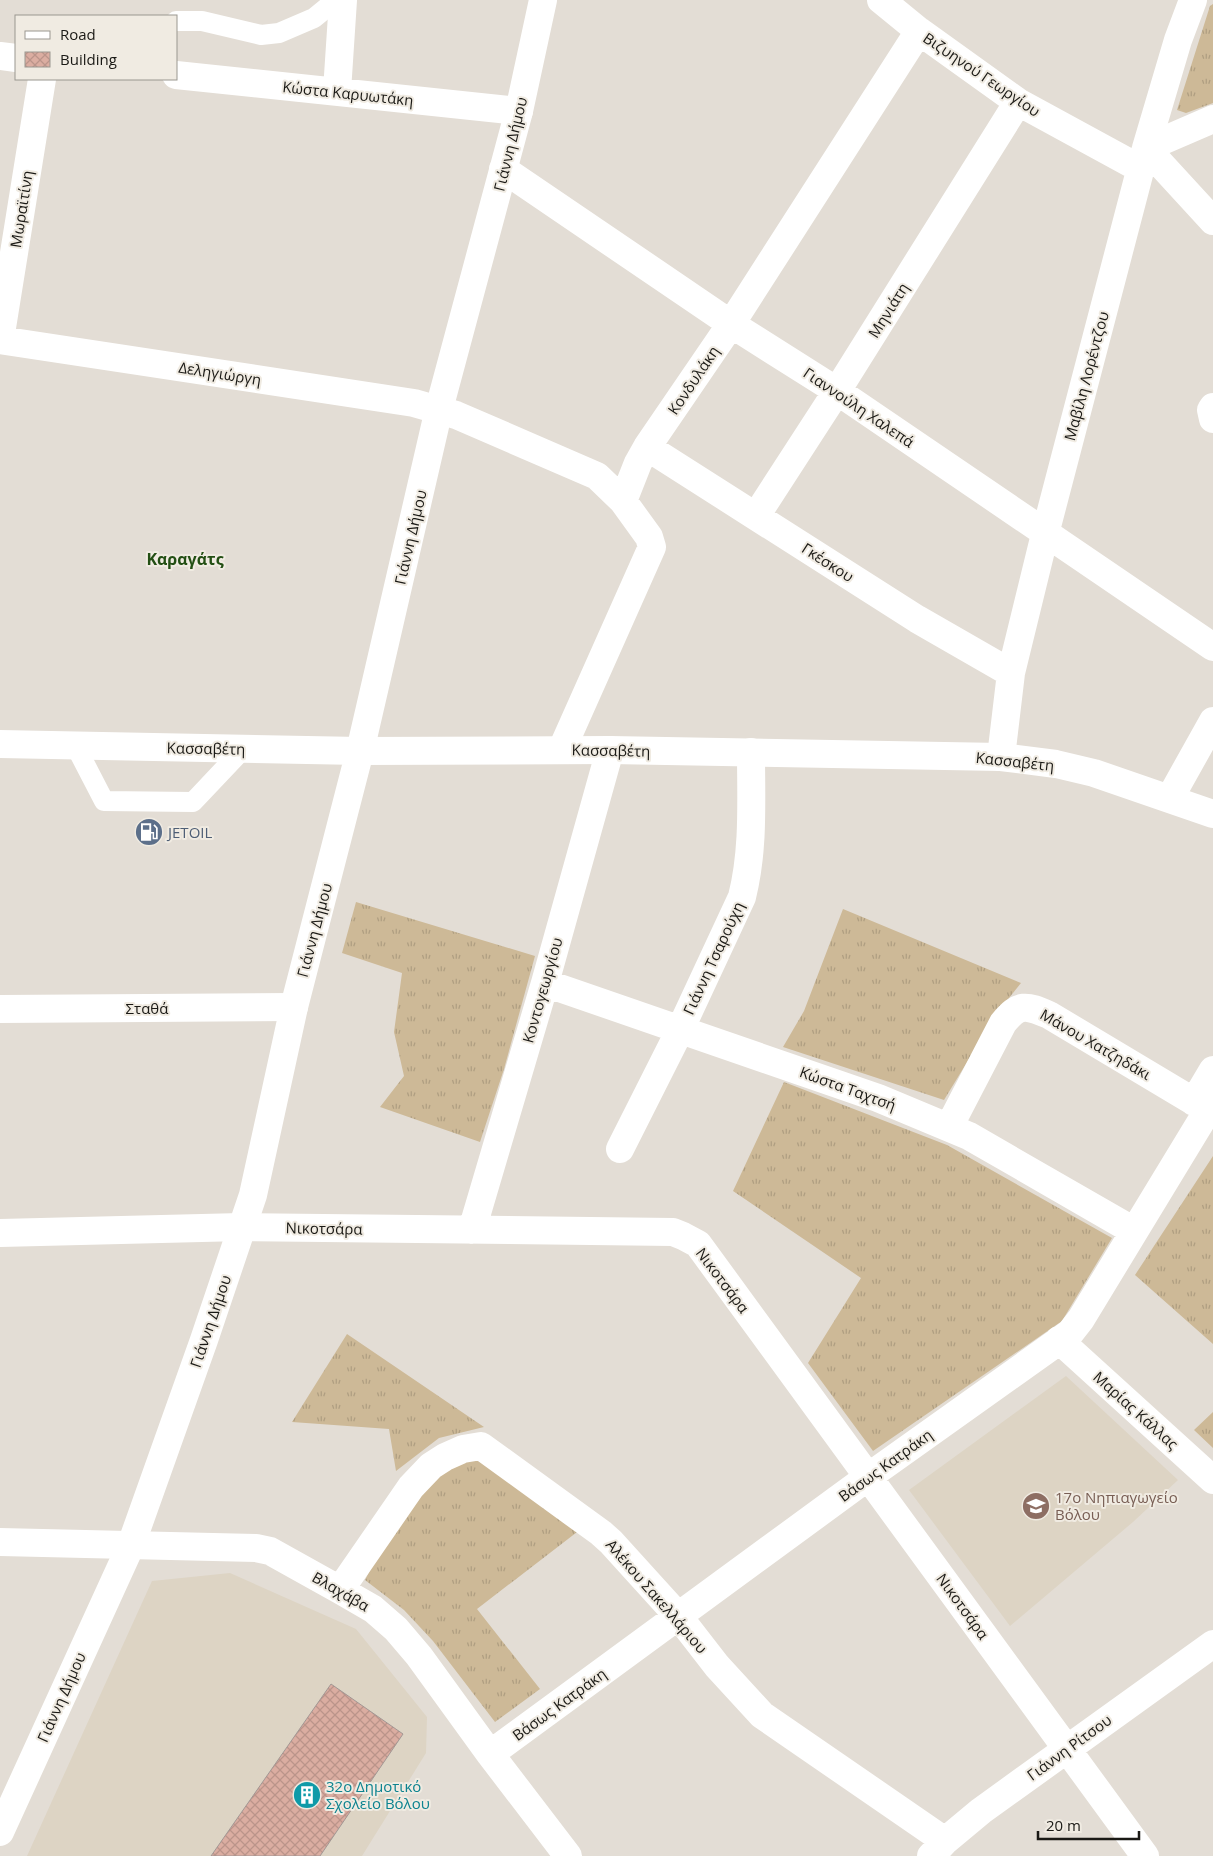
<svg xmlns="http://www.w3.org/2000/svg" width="1213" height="1856" font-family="'Open Sans',sans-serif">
<defs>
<pattern id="grass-tufts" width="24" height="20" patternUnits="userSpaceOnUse" patternTransform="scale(1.25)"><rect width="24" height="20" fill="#cdb997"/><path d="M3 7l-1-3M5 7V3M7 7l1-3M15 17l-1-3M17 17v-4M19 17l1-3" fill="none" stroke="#af9e81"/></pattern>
<pattern id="building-cross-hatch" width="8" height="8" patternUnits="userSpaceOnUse" patternTransform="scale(1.25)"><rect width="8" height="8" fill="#dbada1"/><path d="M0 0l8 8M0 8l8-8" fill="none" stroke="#bb948a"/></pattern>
</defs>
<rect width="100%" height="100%" fill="#e3ddd5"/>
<path fill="#ddd4c4" d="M1066,1376L1178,1480L1133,1522L1010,1626L909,1490Z
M230,1573L356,1629L427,1717L426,1753L362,1856H27L152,1581Z"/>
<path fill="url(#grass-tufts)" d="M1213,4V103L1186,113L1177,110L1210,6Z
M356,902L535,956L504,1069L480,1142L380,1107L404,1076L394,1032L402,973L342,953Z
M843,909L1021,983L997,1013L944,1100L783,1047L804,1011Z
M784,1082L947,1145L1112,1238L1062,1321L873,1451L808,1363L861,1278L733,1191Z
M1213,1156V1344L1135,1275Z
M347,1334L484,1427L439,1438L396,1471L389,1429L292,1422Z
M1213,1412V1448L1194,1430Z
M471,1452L581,1529L477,1609L540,1689L495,1722L433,1641L404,1610L365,1580L393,1524L417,1493Z"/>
<path fill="url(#building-cross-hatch)" stroke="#a29794" d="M331,1684L403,1734L320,1856H211Z"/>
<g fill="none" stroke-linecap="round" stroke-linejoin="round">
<path stroke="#fff" stroke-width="20" d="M176,21H202L261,35L279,33L314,18L336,0
M75,745L104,801L193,802L244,748"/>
<path stroke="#fff" stroke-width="28" d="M881,0L919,31L1018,102L1141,169
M0,56L16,58
M176,75L519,111
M337,91L343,0
M1213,119L1146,148L1213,221
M503,169L731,324L837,391L1213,647
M0,340L414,403L456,415L597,476L623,501L649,537L652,547L562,749
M0,340L42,79
M1213,407L1211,410L1213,419
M647,447L917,619L1011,673
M623,501L638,463L647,447L731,324L919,31
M756,516L837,391L1018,102
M1001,757L1011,673L1045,534L1146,148L1178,40L1193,0
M1170,798L1213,721
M545,983L878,1098L969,1136L1134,1231
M0,1009L294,1007
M1194,1102L1213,1070
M949,1127L1003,1023C1019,1003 1026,1005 1049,1015L1213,1113
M620,1149L681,1028L742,897C754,849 751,801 751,752
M472,1230L545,983L610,750
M0,1233L242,1227L673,1232L683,1236L698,1244L1145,1856
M1059,1340L1213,1480
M0,1542L256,1548L270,1551L340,1590L373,1609L396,1629L419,1656L490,1754L568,1856
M340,1590L411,1487L431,1466L445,1457L463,1449L481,1446L601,1533L611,1542L679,1617L717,1666L762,1715L945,1841
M490,1754L868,1477L1070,1333L1081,1319L1208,1110
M931,1856L945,1841L981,1811L1213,1644"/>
<path stroke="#fff" stroke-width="28" d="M0,744L360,751L610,750L1001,757L1056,764L1094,773L1213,814
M0,1832L131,1545L204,1340L253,1195L294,1007L360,751L439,409L519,111L543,0"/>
</g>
<defs>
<symbol id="fuel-disc" viewBox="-11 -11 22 22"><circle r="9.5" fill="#5c6f8a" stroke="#f0ebe2"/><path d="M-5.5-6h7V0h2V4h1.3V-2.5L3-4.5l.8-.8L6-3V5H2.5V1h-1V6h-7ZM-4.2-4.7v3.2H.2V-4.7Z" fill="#fff"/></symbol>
<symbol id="school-disc" viewBox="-11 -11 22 22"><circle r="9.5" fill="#8d6e63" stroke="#f0ebe2"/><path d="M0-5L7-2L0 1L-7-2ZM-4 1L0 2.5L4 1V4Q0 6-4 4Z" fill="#fff"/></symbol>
<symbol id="building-disc" viewBox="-11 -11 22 22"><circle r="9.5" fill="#0f9aa8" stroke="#f0ebe2"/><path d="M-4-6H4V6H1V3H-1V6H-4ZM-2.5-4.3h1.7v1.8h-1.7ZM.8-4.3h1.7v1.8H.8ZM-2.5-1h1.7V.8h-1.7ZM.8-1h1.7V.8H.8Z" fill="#fff"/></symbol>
</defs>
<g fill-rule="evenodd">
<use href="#fuel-disc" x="133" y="816" width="32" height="32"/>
<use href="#school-disc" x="1020" y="1490" width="32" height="32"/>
<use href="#building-disc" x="291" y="1779" width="32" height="32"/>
</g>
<g text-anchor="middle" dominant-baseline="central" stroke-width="4" stroke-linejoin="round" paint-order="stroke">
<g font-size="15" fill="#1a1915" stroke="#f0ebe2">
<text transform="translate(982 74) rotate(34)">Βιζυηνού Γεωργίου</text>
<text transform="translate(348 93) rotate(6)">Κώστα Καρυωτάκη</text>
<text transform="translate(510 144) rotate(-76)">Γιάννη Δήμου</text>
<text transform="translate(21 209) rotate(-81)">Μωραϊτίνη</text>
<text transform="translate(888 310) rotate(-58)">Μηνιάτη</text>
<text transform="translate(220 373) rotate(9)">Δεληγιώργη</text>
<text transform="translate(1086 376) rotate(-75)">Μαβίλη Λορέντζου</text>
<text transform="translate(693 380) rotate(-56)">Κονδυλάκη</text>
<text transform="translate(859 407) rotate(34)">Γιαννούλη Χαλεπά</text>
<text transform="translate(410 537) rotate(-77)">Γιάννη Δήμου</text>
<text transform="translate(828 562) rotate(33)">Γκέσκου</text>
<text transform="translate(206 748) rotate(1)">Κασσαβέτη</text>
<text transform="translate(611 750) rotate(1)">Κασσαβέτη</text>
<text transform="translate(1015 761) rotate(6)">Κασσαβέτη</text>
<text transform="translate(314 930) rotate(-75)">Γιάννη Δήμου</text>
<text transform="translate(713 958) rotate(-65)">Γιάννη Τσαρούχη</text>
<text transform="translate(542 990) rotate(-74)">Κοντογεωργίου</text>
<text x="147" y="1008">Σταθά</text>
<text transform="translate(1096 1044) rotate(30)">Μάνου Χατζηδάκι</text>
<text transform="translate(848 1088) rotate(20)">Κώστα Ταχτσή</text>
<text transform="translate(324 1228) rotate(1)">Νικοτσάρα</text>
<text transform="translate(723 1280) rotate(53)">Νικοτσάρα</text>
<text transform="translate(210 1321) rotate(-71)">Γιάννη Δήμου</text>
<text transform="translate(1136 1410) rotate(42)">Μαρίας Κάλλας</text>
<text transform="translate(885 1465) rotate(-36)">Βάσως Κατράκη</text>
<text transform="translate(341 1591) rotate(30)">Βλαχάβα</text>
<text transform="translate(657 1596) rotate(49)">Αλέκου Σακελλάριου</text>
<text transform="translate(963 1606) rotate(54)">Νικοτσάρα</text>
<text transform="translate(61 1697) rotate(-66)">Γιάννη Δήμου</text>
<text transform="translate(559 1704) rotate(-36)">Βάσως Κατράκη</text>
<text transform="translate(1069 1747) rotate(-36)">Γιάννη Ρίτσου</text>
</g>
<g font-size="15" fill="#4e5e75" stroke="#f0ebe2" text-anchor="start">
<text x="168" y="832">JETOIL</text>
</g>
<g font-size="15" fill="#785e54" stroke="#f0ebe2" text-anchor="start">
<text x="1055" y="1497">17ο Νηπιαγωγείο<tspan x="1055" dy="17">Βόλου</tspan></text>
</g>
<g font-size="15" fill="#0d838f" stroke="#f0ebe2" text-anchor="start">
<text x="326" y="1786">32ο Δημοτικό<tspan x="326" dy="17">Σχολείο Βόλου</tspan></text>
</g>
<g font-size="16" font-weight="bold" fill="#234f14" stroke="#f0ebe2">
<text x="185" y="559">Καραγάτς</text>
</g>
</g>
<rect x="15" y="15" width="162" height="65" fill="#f0ebe2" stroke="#9a9790"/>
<rect x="25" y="31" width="25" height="8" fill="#ffffff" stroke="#9a9790"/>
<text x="60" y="40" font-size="15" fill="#1a1915">Road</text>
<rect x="25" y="52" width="25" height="15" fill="url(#building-cross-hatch)" stroke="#9a9790"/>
<text x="60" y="65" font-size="15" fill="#1a1915">Building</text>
<path d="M1038 1831v8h101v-8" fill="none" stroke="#1a1915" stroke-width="2.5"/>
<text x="1046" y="1831" font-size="15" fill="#1a1915" stroke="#f0ebe2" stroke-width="4" paint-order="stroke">20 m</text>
</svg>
